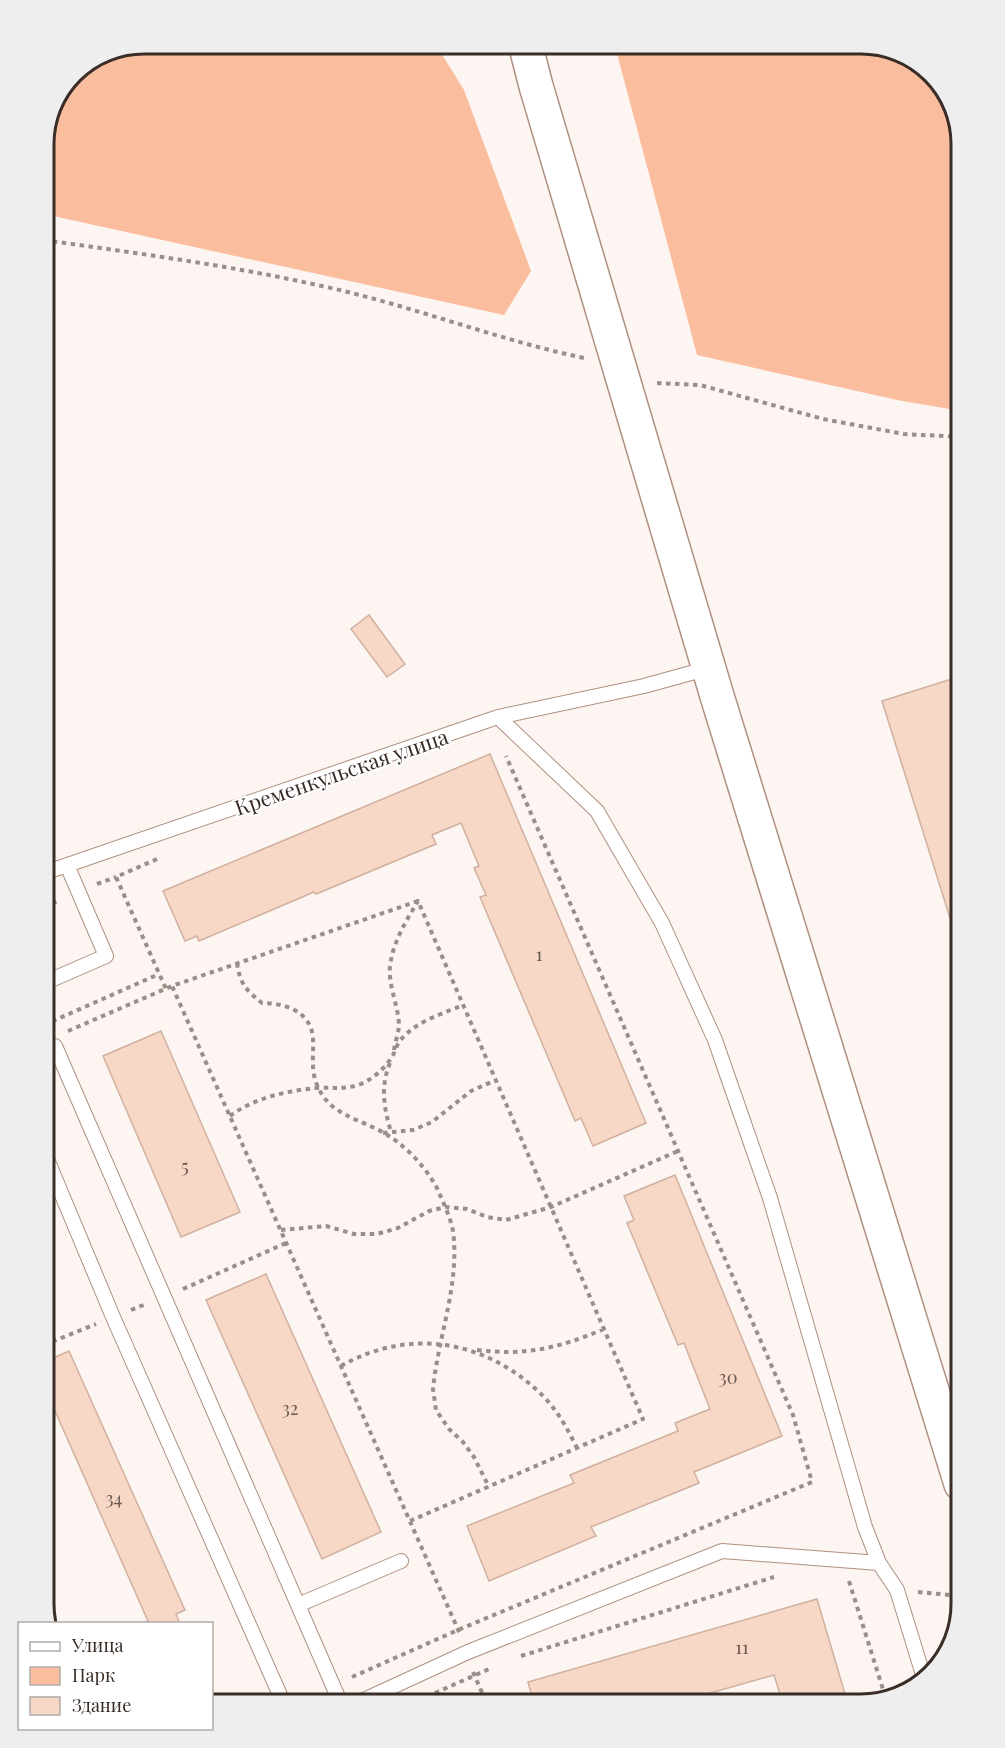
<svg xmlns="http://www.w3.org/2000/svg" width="1005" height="1748" font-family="'Playfair Display',serif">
<rect width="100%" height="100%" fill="#fcf5f1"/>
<path fill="#fabe9e" d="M868,44L917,61L951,100L961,144V411L897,400L697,355L615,46Z
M438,48L464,90L531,271L504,315L44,214V137L73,73L106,51Z"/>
<path fill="#f7d7c6" stroke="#d0b09f" stroke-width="1.5" d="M369,615L405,664L387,677L351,629Z
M961,676V953L882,701Z
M490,754L646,1123L593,1146L581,1118L575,1121L480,897L486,895L474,868L479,866L461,823L432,835L436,844L316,894L314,892L199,941L197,936L185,941L163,891Z
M161,1031L240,1212L181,1237L103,1056Z
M675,1175L782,1436L694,1472L699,1483L591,1527L596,1536L489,1581L467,1526L574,1483L570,1475L678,1431L675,1423L710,1409L684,1343L678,1345L627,1223L634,1220L624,1196Z
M266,1274L381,1532L322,1559L206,1300Z
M44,1281L54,1306L44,1310Z
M69,1351L185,1610L176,1614L180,1624H141L148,1621L44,1386V1362Z
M817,1599L848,1704H783L774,1675L672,1704H534L528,1682Z"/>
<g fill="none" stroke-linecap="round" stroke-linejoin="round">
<defs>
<path id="service" d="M498,717L597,811L662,923L715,1040L770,1198L865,1527L879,1563
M44,873L498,717L644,686L709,668
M44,983L106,956L67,865
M44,1051L55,1046L341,1704
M44,1152L113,1317L284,1704
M298,1605L401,1561
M355,1704L468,1652L722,1551L879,1563L897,1590L924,1678"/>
<path id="tertiary" d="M526,47L536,86L717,696L961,1484"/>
</defs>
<use href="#service" stroke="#af907f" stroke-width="16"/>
<use href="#tertiary" stroke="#af907f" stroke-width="36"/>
<path stroke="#998f8a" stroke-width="4" stroke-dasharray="4.5 4.5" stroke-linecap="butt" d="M44,240C135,253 227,265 317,285C408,304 494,339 584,358
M657,383L700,385L823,419L904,434L961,437
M157,859L116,877L166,989
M97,884L116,877
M44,907L60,900
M237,963C240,984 246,990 262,1003C284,1003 311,1011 313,1038C314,1054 310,1071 318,1087C330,1115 360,1119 384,1133C405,1145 425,1166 437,1188C443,1202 450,1216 453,1231C460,1284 438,1337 433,1389L436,1410L449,1429L463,1442L474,1457L489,1487
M44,1025L159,974
M68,1031L172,986
M394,1050C395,1043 398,1034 399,1027C399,1006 388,987 390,966C393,942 406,921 418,901
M390,1063C380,1087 384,1108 391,1132
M230,1116C254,1098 286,1091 316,1088C332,1087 345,1090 361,1084C374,1078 384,1069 392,1057C395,1052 396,1046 400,1041C414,1022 442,1014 463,1005
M383,1133L413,1130L432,1122L471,1091L496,1080
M281,1230L326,1226L354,1234H377L398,1228L429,1211L446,1207L467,1209L487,1217L506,1220L551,1207L678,1151
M183,1289L286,1243
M131,1310L146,1304
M44,1345L96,1324
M477,1350C526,1356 559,1348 604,1329
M341,1366C411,1326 490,1341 545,1398C559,1413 568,1430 577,1448
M410,1521L643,1419L418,901L172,986L460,1634
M849,1581L886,1699
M918,1592L961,1596
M521,1656L774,1577
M473,1672L487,1704
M352,1677L458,1630L812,1482L793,1415L506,756
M435,1693L489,1669"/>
<use href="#service" stroke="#fff" stroke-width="14"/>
<use href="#tertiary" stroke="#fff" stroke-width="33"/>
</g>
<g text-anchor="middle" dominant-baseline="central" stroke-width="4.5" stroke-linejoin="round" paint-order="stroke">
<g font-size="18" fill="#68584e">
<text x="539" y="954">1</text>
<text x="185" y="1166">5</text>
<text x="728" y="1377">30</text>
<text x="290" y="1408">32</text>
<text x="114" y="1498">34</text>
<text x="742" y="1647">11</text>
</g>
<g font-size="21" fill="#392d26" stroke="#fff">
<text transform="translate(341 771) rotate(-19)">Кременкульская улица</text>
</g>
</g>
<path d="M0 0H1005V1748H0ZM144 54H861A90 90 0 0 1 951 144V1604A90 90 0 0 1 861 1694H144A90 90 0 0 1 54 1604V144A90 90 0 0 1 144 54Z" fill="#efeeee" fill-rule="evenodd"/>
<path fill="none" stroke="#392d26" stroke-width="3" d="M144 54H861A90 90 0 0 1 951 144V1604A90 90 0 0 1 861 1694H144A90 90 0 0 1 54 1604V144A90 90 0 0 1 144 54Z"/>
<rect x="18" y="1622" width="195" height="108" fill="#ffffff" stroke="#b0aba8" stroke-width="1.5"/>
<rect x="30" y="1642" width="30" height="9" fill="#ffffff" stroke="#b0aba8" stroke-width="1.5"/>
<text x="72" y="1652" font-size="18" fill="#392d26">Улица</text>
<rect x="30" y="1667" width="30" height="18" fill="#fabe9e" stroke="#b0aba8" stroke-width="1.5"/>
<text x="72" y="1682" font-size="18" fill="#392d26">Парк</text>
<rect x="30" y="1697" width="30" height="18" fill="#f7d7c6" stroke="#b0aba8" stroke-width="1.5"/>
<text x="72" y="1712" font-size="18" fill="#392d26">Здание</text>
</svg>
